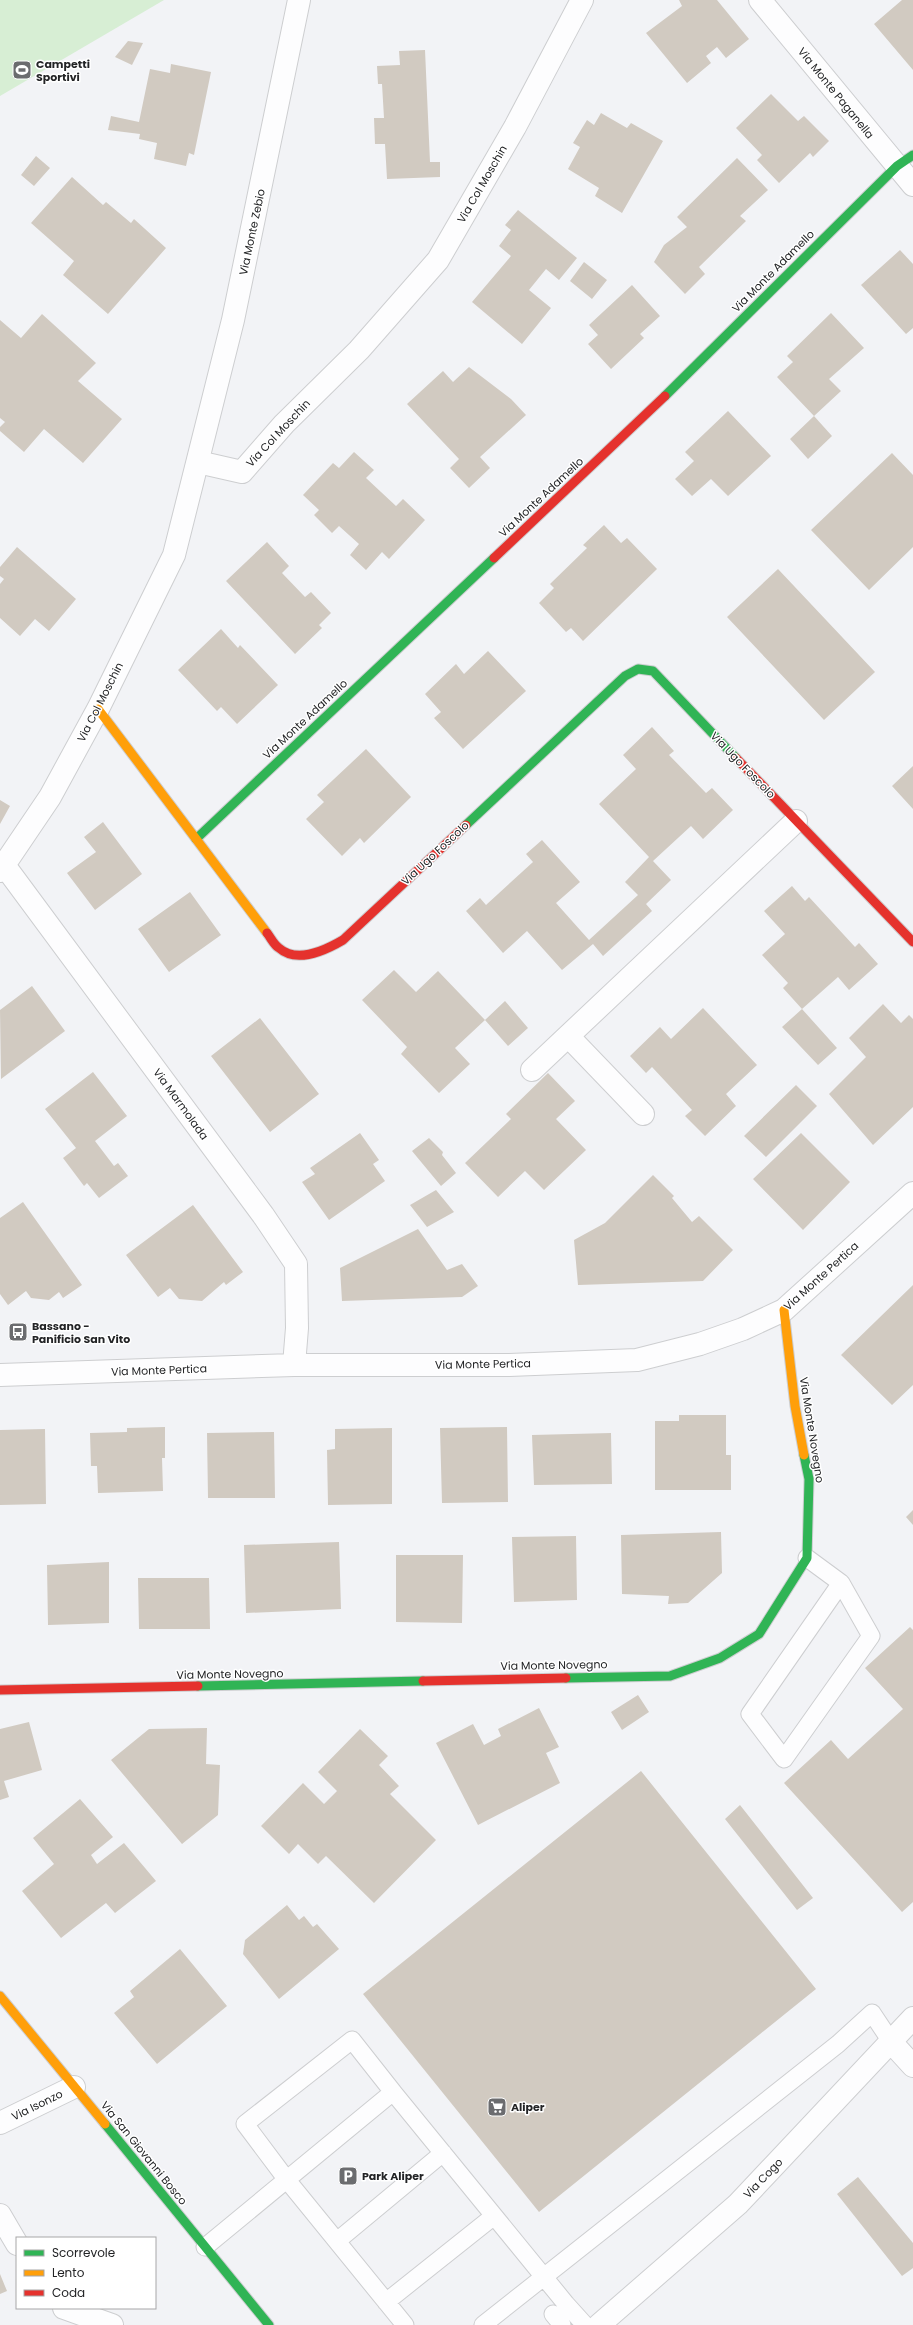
<svg xmlns="http://www.w3.org/2000/svg" width="913" height="2325" font-family="Poppins,sans-serif">
<rect width="100%" height="100%" fill="#f2f3f6"/>
<path fill="#d7eed4" d="M0,0H164L0,96Z"/>
<path fill="#d1cac1" d="M679,0H717L749,39L726,58L717,47L706,56L711,63L687,83L646,33L682,6Z
M902,0H913V70L874,24Z
M128,41L143,43L132,65L115,57Z
M425,50L430,162H440V177L387,179L385,144H375L374,118H384L382,84H378L377,66L400,65L399,51Z
M171,64L211,72L194,155L189,153L186,166L154,159L157,143L139,139L140,134L108,130L111,116L139,122L150,69L170,73Z
M771,94L798,121L804,116L829,141L813,157L810,153L779,183L757,160L762,155L736,128Z
M601,113L627,128L631,123L663,141L622,213L595,196L599,188L568,169L580,147L573,143L587,120L594,125Z
M36,156L50,168L34,186L21,175Z
M737,158L768,190L740,216L746,221L699,267L705,274L685,294L654,262L664,245L687,227L677,217Z
M72,177L103,205L106,202L131,223L134,219L166,248L108,314L63,275L74,261L31,223Z
M518,210L577,258L559,280L546,269L529,290L551,308L522,344L472,302L511,256L499,246L511,230L505,225Z
M900,250L913,264V328L906,334L861,285Z
M584,262L607,280L592,299L570,281Z
M632,285L660,316L640,334L644,338L611,369L588,344L598,335L589,325Z
M831,313L864,348L829,379L841,391L814,416L832,436L808,459L790,439L814,416L777,377L793,362L787,356Z
M42,314L96,363L78,381L122,419L83,463L44,429L24,452L0,431V427L5,422L0,418V320L21,338Z
M469,367L511,399L526,415L480,457L490,468L469,488L450,468L459,459L407,404L443,371L453,382Z
M728,411L771,456L728,496L711,479L692,496L675,479L694,461L685,452Z
M354,452L374,470L366,478L396,506L403,499L425,520L389,559L382,552L366,570L350,555L359,544L339,526L332,533L314,515L319,510L303,495L333,463L339,468Z
M892,453L913,475V547L869,590L811,530Z
M604,525L621,543L627,538L657,569L583,641L571,628L566,632L539,603L554,588L550,584L587,548L583,545Z
M267,542L289,566L282,573L305,597L311,592L331,613L319,625L322,628L295,654L226,581Z
M17,547L76,599L49,631L35,619L20,636L0,618V584L4,579L0,576V567Z
M778,569L875,672L824,720L727,617Z
M221,629L238,648L240,645L278,685L237,724L221,707L217,711L178,670Z
M488,651L526,691L463,749L434,718L441,712L425,694L456,664L464,674Z
M652,727L674,751L669,755L706,793L712,788L733,810L703,839L691,826L653,861L671,880L646,904L652,911L603,956L593,944L562,970L527,931L503,953L466,911L480,898L486,905L533,862L526,854L542,840L580,882L556,903L589,940L638,895L625,882L649,857L599,804L636,769L623,755Z
M366,749L411,797L364,843L360,838L342,856L306,819L324,802L317,795Z
M913,766V809L892,786Z
M0,800L10,806L0,824Z
M103,822L142,874L95,910L67,873L96,852L84,837Z
M792,886L805,901L809,897L855,947L859,943L878,964L849,990L838,977L802,1009L783,988L788,983L762,955L785,934L764,911Z
M190,892L221,935L169,972L138,929Z
M394,970L416,992L438,971L485,1020L505,1001L528,1028L508,1046L485,1020L455,1048L470,1064L439,1093L401,1054L407,1047L362,1000Z
M32,986L65,1031L1,1079L0,1010Z
M883,1004L901,1023L909,1015L913,1019V1107L873,1145L829,1094L866,1057L849,1038Z
M703,1008L757,1065L726,1094L736,1106L705,1136L685,1116L692,1110L652,1067L646,1073L630,1056L660,1027L671,1039Z
M802,1009L837,1048L818,1065L782,1027Z
M260,1018L319,1094L270,1132L211,1056Z
M93,1072L127,1116L95,1141L114,1166L118,1163L128,1176L99,1198L87,1183L84,1186L63,1158L76,1148L45,1109Z
M548,1073L575,1101L556,1119L586,1150L544,1190L525,1171L498,1197L465,1163L511,1119L506,1114Z
M796,1085L817,1106L766,1157L744,1136Z
M360,1133L379,1160L373,1164L385,1181L329,1220L302,1182L315,1174L310,1168Z
M801,1133L850,1182L803,1230L753,1179Z
M429,1138L443,1152L442,1155L456,1173L441,1186L412,1151Z
M653,1175L674,1196L672,1198L692,1222L699,1216L733,1250L703,1281L578,1285L574,1240L605,1223Z
M436,1190L454,1212L427,1227L410,1205Z
M23,1202L82,1285L63,1298L59,1292L49,1300L31,1298L26,1291L8,1305L0,1294V1218Z
M193,1205L243,1272L226,1285L224,1282L202,1301L179,1299L170,1288L158,1297L126,1255Z
M418,1229L447,1270L462,1264L478,1286L462,1297L342,1301L340,1268Z
M913,1285V1385L892,1405L841,1355Z
M679,1415H726V1455H731V1490H655V1421H679Z
M165,1427V1458H162L163,1491L98,1493L97,1466H91L90,1433L127,1432V1428Z
M507,1427L508,1502L442,1503L440,1428Z
M392,1428V1504L328,1505L327,1450L335,1449V1429Z
M45,1429L46,1504L0,1505V1430Z
M274,1432L275,1498H208L207,1433Z
M611,1433L612,1484L534,1485L532,1435Z
M913,1510V1525L906,1517Z
M721,1532L722,1573L688,1603L668,1604L669,1596L622,1594L621,1535Z
M576,1536L577,1600L514,1602L512,1537Z
M339,1542L341,1609L246,1613L244,1545Z
M396,1555H463L462,1623L396,1622Z
M109,1562V1623L48,1625L47,1565Z
M138,1578H209L210,1629H139Z
M910,1627L913,1630V1902L902,1912L784,1783L831,1740L848,1759L903,1709L865,1668Z
M638,1695L649,1712L622,1730L611,1712Z
M539,1708L559,1747L546,1753L560,1783L478,1825L436,1743L473,1724L484,1745L501,1736L498,1729Z
M29,1722L42,1770L4,1781L9,1797L0,1800V1729Z
M207,1728L206,1764L220,1765L218,1815L182,1844L111,1760L149,1729Z
M360,1729L388,1756L379,1765L399,1786L390,1794L436,1840L374,1903L326,1856L318,1864L298,1844L289,1854L261,1826L303,1783L324,1804L337,1791L318,1772Z
M641,1771L816,1989L539,2212L363,1994Z
M80,1799L113,1837L91,1855L97,1864L124,1843L156,1881L115,1913L106,1903L61,1938L22,1891L54,1864L33,1838Z
M740,1805L813,1898L797,1910L725,1819Z
M287,1905L299,1920L304,1916L313,1927L317,1924L339,1949L279,1999L243,1954L245,1940Z
M180,1949L227,2006L157,2064L114,2013L134,1997L130,1991Z
M858,2177L913,2243V2268L902,2276L837,2194Z
M0,2274L7,2291L0,2294Z"/>
<g fill="none" stroke-linecap="round" stroke-linejoin="round">
<defs>
<path id="lane" d="M807,1558L841,1583L750,1714L784,1759L871,1636L841,1583
M393,2092L352,2040L245,2124L287,2180L405,2325
M337,2241L443,2153
M205,2247L393,2092L566,2304L585,2325
M386,2302L494,2216
M553,2314L562,2325
M483,2325L838,2044L872,2013L892,2043"/>
<path id="street" d="M760,0L913,185
M198,462L242,472L284,424L359,350L438,260L515,127L582,0
M4,865L263,1215L296,1264L297,1328L294,1365
M0,871L50,797L98,709L174,555L233,320L299,0
M568,1036L796,821
M532,1070L568,1036L643,1114
M0,1375L294,1365H509L637,1360L700,1344L743,1329L784,1310L913,1193
M892,2043L913,2066
M0,2123L74,2087
M0,2215L17,2244
M64,2308L112,2325
M599,2325L738,2204L913,2018"/>
<path id="fast" d="M665,396L897,166L913,155
M466,825L625,676L638,669L653,671L736,758
M196,839L494,558
M566,1678L670,1676L720,1658L759,1634L807,1558L809,1479L804,1455
M198,1686L423,1681
M105,2124L269,2325"/>
<path id="slow" d="M98,709L267,933
M784,1310L795,1406L804,1455
M0,1996L105,2124"/>
<path id="jam" d="M494,558L665,396
M736,758L913,942
M267,933C271,938 274,945 279,948C297,964 326,950 343,940L466,825
M423,1681L566,1678
M0,1690L198,1686"/>
</defs>
<use href="#lane" stroke="#cdced0" stroke-width="19"/>
<use href="#street" stroke="#cdced0" stroke-width="24"/>
<use href="#fast" stroke="#cdced0" stroke-width="11"/>
<use href="#slow" stroke="#cdced0" stroke-width="11"/>
<use href="#jam" stroke="#cdced0" stroke-width="11"/>
<use href="#lane" stroke="#fdfdfe" stroke-width="17"/>
<use href="#street" stroke="#fdfdfe" stroke-width="22"/>
<use href="#fast" stroke="#30b455" stroke-width="9"/>
<use href="#slow" stroke="#ff9f0a" stroke-width="9"/>
<use href="#jam" stroke="#e5322d" stroke-width="9"/>
</g>
<defs>
<symbol id="stadium-square" viewBox="-11 -11 22 22"><rect x="-9" y="-9" width="18" height="18" rx="4" fill="#6b6c6f" stroke="#fff"/><path d="M0-5a6.5 5 0 1 0 0 10a6.5 5 0 1 0 0-10ZM-3.5-1.8h7v3.6h-7Z" fill="#fff"/></symbol>
<symbol id="bus-square" viewBox="-11 -11 22 22"><rect x="-9" y="-9" width="18" height="18" rx="4" fill="#6b6c6f" stroke="#fff"/><path d="M-5-6H5V4H4V6H2V4H-2V6H-4V4H-5ZM-3.5-4V0h7V-4ZM-3.5 1.2v1.5H-2V1.2ZM2 1.2v1.5H3.5V1.2Z" fill="#fff"/></symbol>
<symbol id="supermarket-square" viewBox="-11 -11 22 22"><rect x="-9" y="-9" width="18" height="18" rx="4" fill="#6b6c6f" stroke="#fff"/><path d="M-6-5.5h2.5l.6 2H6L4.5 2H-2.5L-4.4-4H-6ZM-1.5 3.2a1.3 1.3 0 1 0 .1 0ZM3 3.2a1.3 1.3 0 1 0 .1 0Z" fill="#fff"/></symbol>
<symbol id="parking-square" viewBox="-11 -11 22 22"><rect x="-9" y="-9" width="18" height="18" rx="4" fill="#6b6c6f" stroke="#fff"/><path d="M-3.5-5.5H1a3.5 3.5 0 0 1 0 7H-1V5.5H-3.5ZM-1-3.4V-.6H.8a1.4 1.4 0 0 0 0-2.8Z" fill="#fff"/></symbol>
</defs>
<g fill-rule="evenodd">
<use href="#stadium-square" x="11" y="59" width="22" height="22"/>
<use href="#bus-square" x="7" y="1321" width="22" height="22"/>
<use href="#supermarket-square" x="486" y="2096" width="22" height="22"/>
<use href="#parking-square" x="337" y="2165" width="22" height="22"/>
</g>
<g text-anchor="middle" dominant-baseline="central" stroke-width="3" stroke-linejoin="round" paint-order="stroke">
<g font-size="11" font-weight="bold" fill="#232426" stroke="#fff" text-anchor="start">
<text x="36" y="64">Campetti<tspan x="36" dy="13">Sportivi</tspan></text>
<text x="32" y="1326">Bassano -<tspan x="32" dy="13">Panificio San Vito</tspan></text>
<text x="511" y="2107">Aliper</text>
<text x="362" y="2176">Park Aliper</text>
</g>
<g font-size="11" fill="#232426" stroke="#fff">
<text transform="translate(836 93) rotate(51)">Via Monte Paganella</text>
<text transform="translate(482 184) rotate(-60)">Via Col Moschin</text>
<text transform="translate(252 232) rotate(-78)">Via Monte Zebio</text>
<text transform="translate(773 271) rotate(-45)">Via Monte Adamello</text>
<text transform="translate(278 433) rotate(-47)">Via Col Moschin</text>
<text transform="translate(541 497) rotate(-43)">Via Monte Adamello</text>
<text transform="translate(100 702) rotate(-63)">Via Col Moschin</text>
<text transform="translate(305 719) rotate(-43)">Via Monte Adamello</text>
<text transform="translate(743 765) rotate(46)">Via Ugo Foscolo</text>
<text transform="translate(435 853) rotate(-43)">Via Ugo Foscolo</text>
<text transform="translate(181 1104) rotate(54)">Via Marmolada</text>
<text transform="translate(821 1276) rotate(-42)">Via Monte Pertica</text>
<text transform="translate(483 1364) rotate(-1)">Via Monte Pertica</text>
<text transform="translate(159 1370) rotate(-2)">Via Monte Pertica</text>
<text transform="translate(812 1430) rotate(81)">Via Monte Novegno</text>
<text transform="translate(554 1665) rotate(-1)">Via Monte Novegno</text>
<text transform="translate(230 1674) rotate(-1)">Via Monte Novegno</text>
<text transform="translate(37 2105) rotate(-26)">Via Isonzo</text>
<text transform="translate(144 2153) rotate(51)">Via San Giovanni Bosco</text>
<text transform="translate(763 2178) rotate(-46)">Via Cogo</text>
</g>
</g>
<rect x="16" y="2237" width="140" height="72" fill="#ffffff" stroke="#a7a7a8"/>
<rect x="24" y="2250" width="20" height="6" fill="#30b455" stroke="#a7a7a8"/>
<text x="52" y="2257" font-size="12" fill="#232426">Scorrevole</text>
<rect x="24" y="2270" width="20" height="6" fill="#ff9f0a" stroke="#a7a7a8"/>
<text x="52" y="2277" font-size="12" fill="#232426">Lento</text>
<rect x="24" y="2290" width="20" height="6" fill="#e5322d" stroke="#a7a7a8"/>
<text x="52" y="2297" font-size="12" fill="#232426">Coda</text>
</svg>
